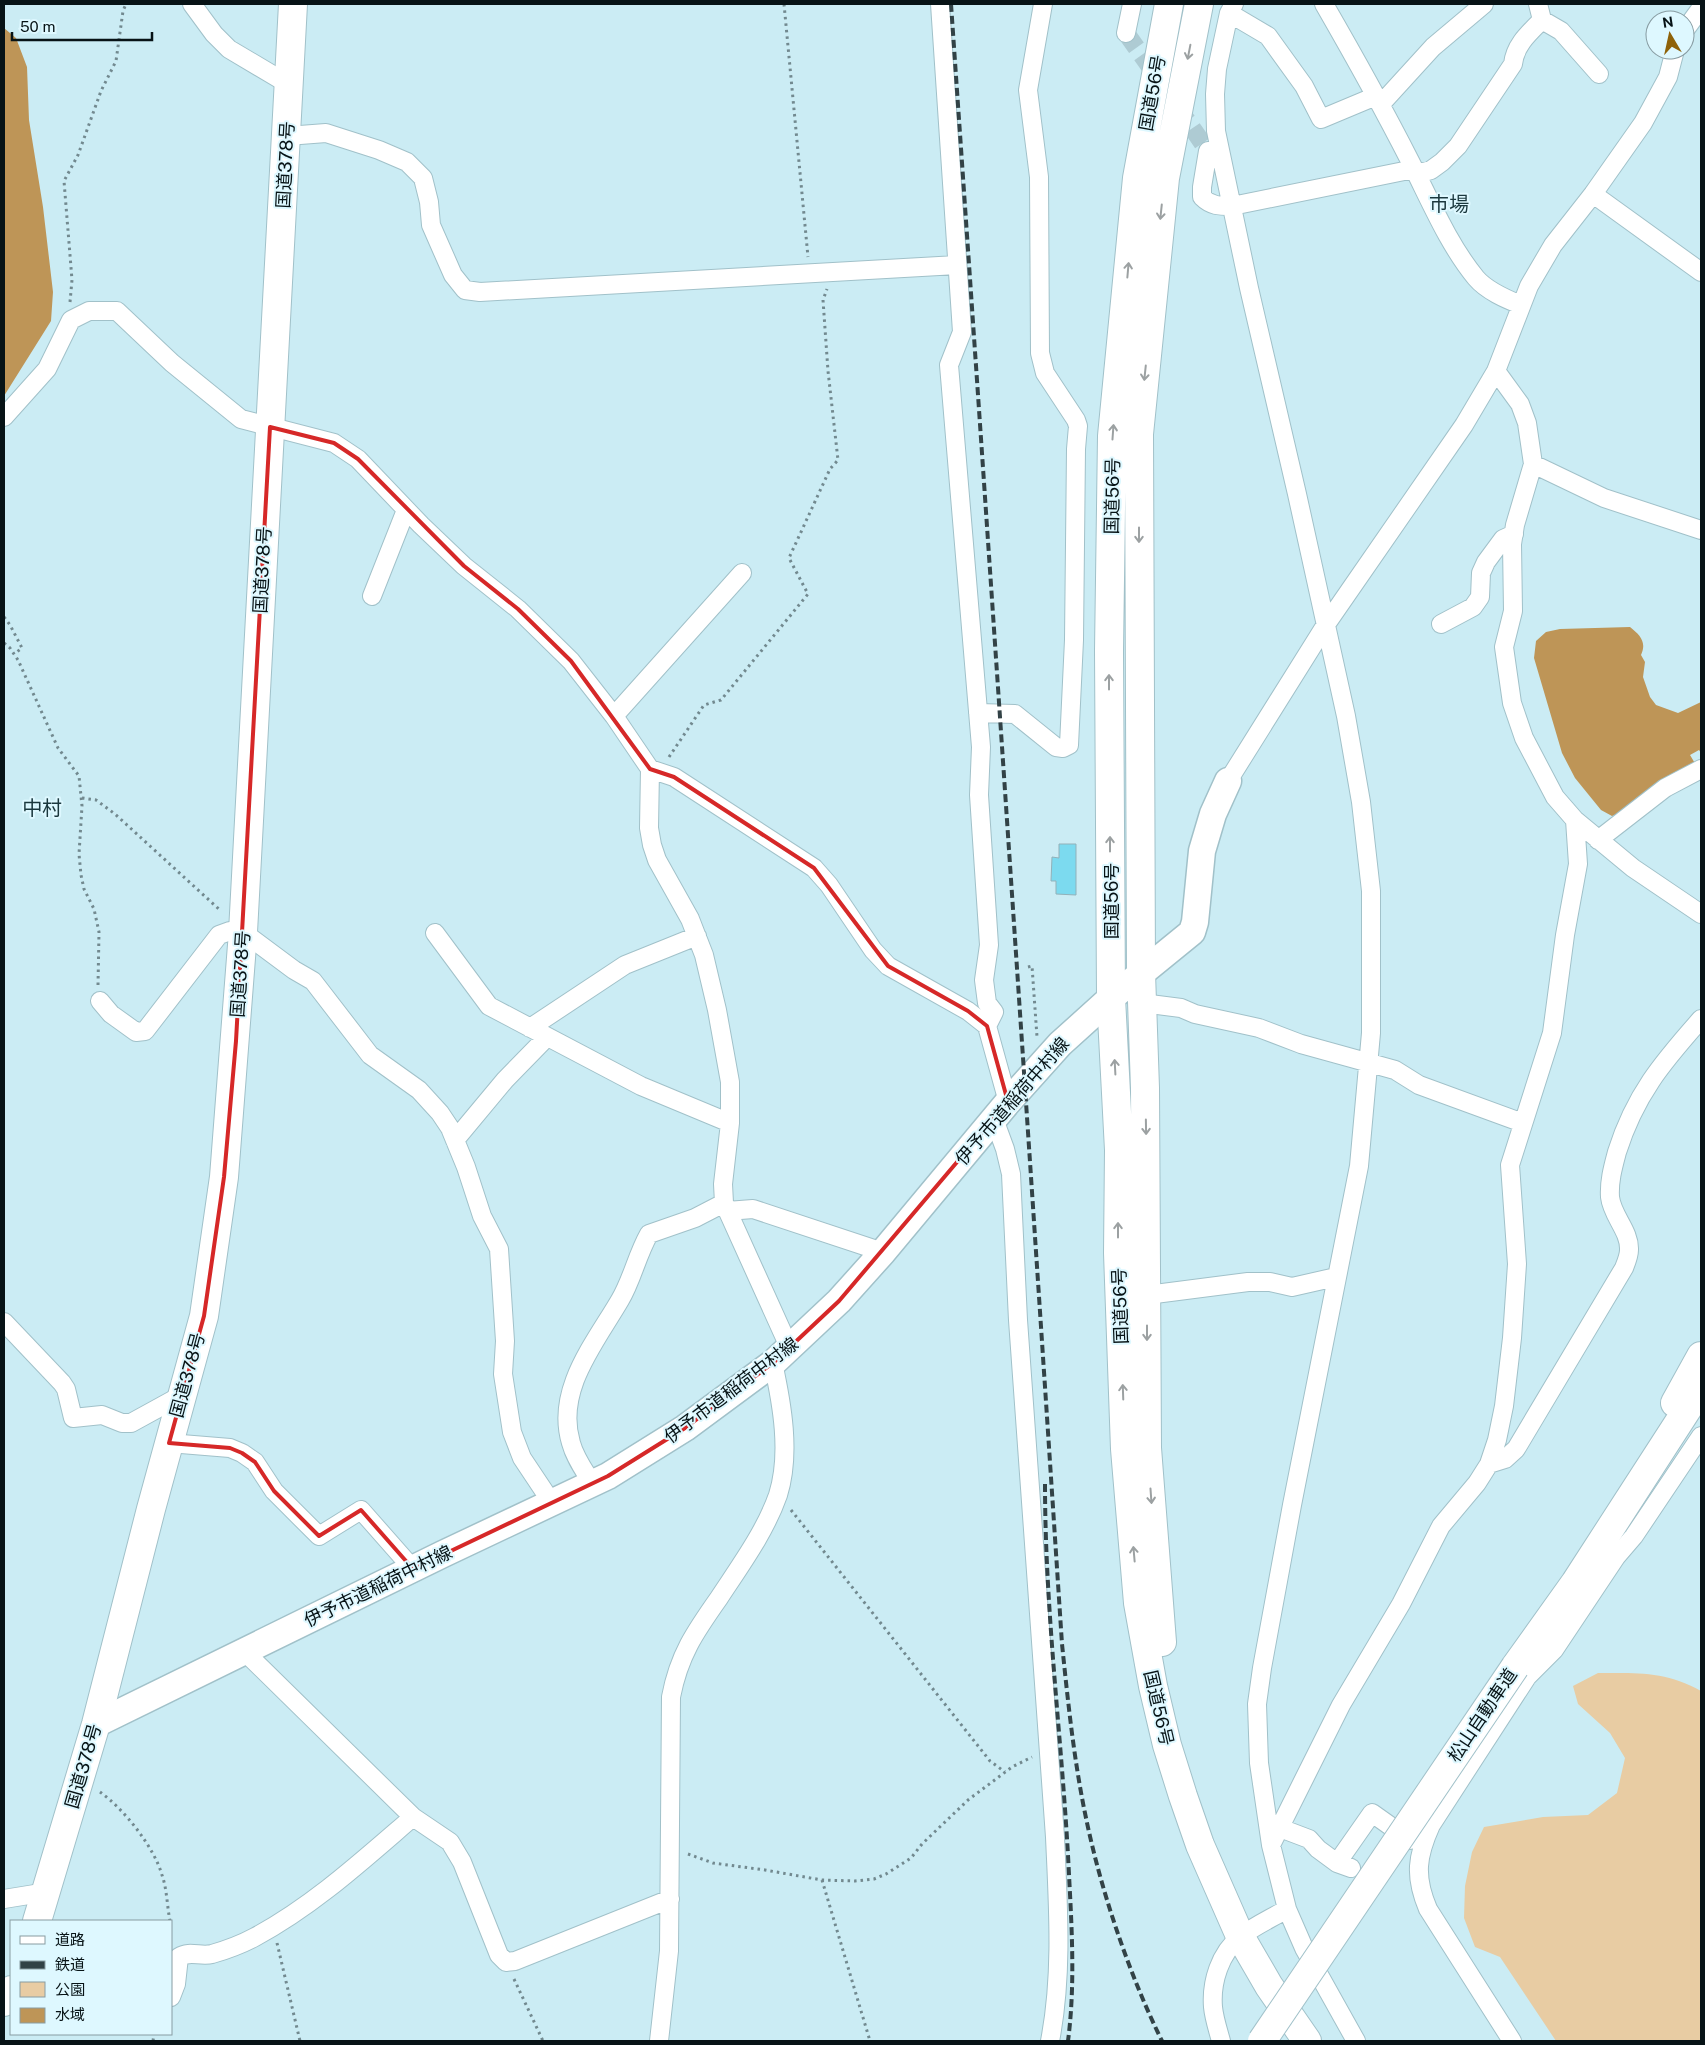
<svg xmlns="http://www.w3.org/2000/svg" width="1705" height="2045" font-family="'Public Sans','Noto Sans JP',sans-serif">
<rect width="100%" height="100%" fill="#cbecf4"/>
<path fill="#e8cca3" d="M1598,1673C1637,1673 1666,1671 1701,1691V2041H1556L1500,1957L1475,1947L1464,1918L1465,1886L1472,1852L1484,1827L1543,1817L1588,1815L1617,1793L1625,1758L1610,1733L1578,1704L1573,1686Z"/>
<path fill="#be9557" d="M4,28L16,38L27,67L29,120L43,207L53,292L51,321L4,396Z
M1630,627C1640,635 1647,642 1641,655L1645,662L1643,677L1650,697L1656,705L1678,713L1701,702V753L1699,750L1690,755L1696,765L1675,772L1658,783L1631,809L1612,816L1601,810L1575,778L1562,753L1534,658L1536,641L1546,632L1560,629Z"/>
<path fill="#7cdaef" stroke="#92b1b9" d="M1059,844H1076V895L1056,894V881H1051L1052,857L1059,858Z"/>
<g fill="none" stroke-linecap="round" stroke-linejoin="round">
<path stroke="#aecbd3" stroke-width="18" stroke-dasharray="18 9" stroke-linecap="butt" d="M1126,33L1158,78
M1177,106L1208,151"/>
<defs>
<path id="street" d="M192,4L214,34L229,49L288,84
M940,4L962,332L949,365L981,747L979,795L989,945L984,980L987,1003L994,1012L987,1026
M1234,4L1229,13L1217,69L1215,94L1216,131L1249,288L1297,494L1346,716L1361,802L1371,891V1033L1359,1166L1292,1505L1262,1668L1257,1704L1259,1763L1271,1845L1287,1909L1304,1948L1356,2041
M1324,4C1354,56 1383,108 1410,161C1430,200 1448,244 1476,278C1487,291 1506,299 1521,305
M1538,4L1542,20L1561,31L1599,74
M1229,13L1268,36L1304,86L1321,119L1376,96
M1685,30L1701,8
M1126,33L1132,4
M1381,104L1433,47L1484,4
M287,136L326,133L379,150L407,162L423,178L429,202L431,225L453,275L465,290L480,292L957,265
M1208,151L1202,187V197C1211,206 1219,206 1232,206L1414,169
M1417,174L1431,170L1442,162L1458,146L1513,64C1515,45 1529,33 1542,20
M1593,194L1701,272
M1496,371L1520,404L1527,423L1533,464L1515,525L1512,544L1513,611L1504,647L1512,703L1524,738L1555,797L1575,820L1633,868L1701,914
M4,417L47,369L71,320L89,311H117L172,363L241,419L334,443L358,459L421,525L464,566L518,609L571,661L614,716L650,769L649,828L652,845L657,860L690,919L704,955L717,1010L730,1082V1123L723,1184L724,1203L790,1349
M1533,464L1604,498L1701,530
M372,596L406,510
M1441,624L1473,607L1480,597L1481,573L1486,562L1503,539L1514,534
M978,713L1015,714L1056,747L1063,748L1069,745L1074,640L1076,449L1078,426L1076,420L1045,373L1040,353L1039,177L1028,90L1043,4
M614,716L742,573
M650,769L674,777L814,868L829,885L873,950L888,966L968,1011L987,1026L1008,1102
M1228,781L1325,626L1464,425L1496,371L1529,286L1553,245L1593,194L1643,123L1668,77L1675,50
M1598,840L1665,788L1701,769
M435,933L489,1006L641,1086L730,1123
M100,1001L111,1014L136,1032L145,1031L219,935L230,931L243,932L294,970L313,981L370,1055L419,1090L440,1113L450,1128L466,1167L482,1216L499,1249L505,1341L503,1374L512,1432L522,1458L552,1503
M1142,1003L1181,1008L1195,1014L1259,1028L1301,1044L1395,1070L1419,1085L1523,1123
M530,1028L625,965L697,936
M994,1119L1005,1149L1011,1174L1018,1320L1055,1837C1058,1905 1063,1974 1050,2041
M455,1140L505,1080L547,1037
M727,1211L753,1209L883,1252
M1147,1295L1248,1282H1270L1292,1287L1336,1277
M4,1322L62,1383L66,1389L73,1418L102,1415L122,1423H131L182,1395
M169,1443L230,1448L242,1453L255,1462L274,1491L319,1536L361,1510L413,1569
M1489,1464L1505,1459L1516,1449L1624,1268C1626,1263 1629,1256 1629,1250C1630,1231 1612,1216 1610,1197C1609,1181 1613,1167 1617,1152C1635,1095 1662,1063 1701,1019
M592,1483C584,1470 575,1458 571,1443C555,1390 595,1343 620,1300C632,1280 637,1255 649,1234L695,1218L724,1203
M244,1651L413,1817L450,1842L462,1862L499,1955L506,1962L515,1961L670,1899
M1280,1828L1309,1839L1318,1849L1337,1863L1351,1868
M1271,1845L1341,1705L1401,1604L1441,1526L1477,1483L1489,1464L1497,1440L1504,1406L1512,1338L1517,1264L1510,1165L1552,1033L1565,935L1578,864L1575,820
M1337,1863L1372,1813L1410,1840
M4,1899L47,1892
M171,1997L176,1984L179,1957C190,1950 200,1957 212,1954C226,1950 242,1944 255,1937C313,1906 363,1860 413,1817
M659,2041L669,1951L671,1697C679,1655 695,1632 719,1598C740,1566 765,1532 778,1495C791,1454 782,1404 773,1363
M1221,2041C1218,2030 1214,2018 1213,2007C1211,1982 1220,1953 1240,1937C1254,1926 1272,1918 1287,1909
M1512,2041L1428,1909C1414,1876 1417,1856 1431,1825L1527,1677L1554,1650L1616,1557L1634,1536L1701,1436"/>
<path id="secondary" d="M96,1724L443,1554L608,1476L685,1428L773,1363L839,1301L883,1252L1008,1102L1060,1044L1111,998L1192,932L1195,922L1202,851L1213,814L1228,781"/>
<path id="highway" d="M1169,4L1137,178L1112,436L1109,651L1111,998L1119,1150L1118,1253L1125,1449L1138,1603L1153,1686L1167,1745L1183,1796L1200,1845L1240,1936L1269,1986L1307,2041
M1675,1403L1701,1356
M1162,1642L1147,1448L1145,1088L1141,973L1139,434L1165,178L1199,4
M1515,1667L1575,1583L1701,1388
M37,1921L96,1724L151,1509L204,1316L224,1177L243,932L293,4
M4,2002L11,1990"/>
</defs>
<use href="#street" stroke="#a1c1c9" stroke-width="20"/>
<use href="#secondary" stroke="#a1c1c9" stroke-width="29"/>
<use href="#highway" stroke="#a1c1c9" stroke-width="30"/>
<path stroke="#72898f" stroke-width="3" stroke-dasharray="2.5 4" stroke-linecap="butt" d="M784,4L808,257
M70,302L72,280L64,181L78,155L101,91L116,61L123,11L126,4
M4,617L10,625L22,648L14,654
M4,643L10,648L18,660L58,748L79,776L82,806L79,854L81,875L84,889L94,909L99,932L98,985
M669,757L704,705L721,700L808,594L789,558L830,469L838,460L828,371L823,300L827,289
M82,798L96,800L115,814L221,911
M1028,967L1032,966L1037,1037
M791,1510L990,1761L1005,1772
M100,1792C124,1809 154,1847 162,1875C167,1889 167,1906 170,1921
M688,1854L713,1863L765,1870L822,1880L855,1881L874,1879L886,1874L911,1858L922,1844L968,1800L1012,1767L1032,1757
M822,1880L870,2041
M277,1943L300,2041
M514,1979L543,2041
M153,2041L154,2034"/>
<use href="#street" stroke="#fff" stroke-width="18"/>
<use href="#secondary" stroke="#fff" stroke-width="26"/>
<use href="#highway" stroke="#fff" stroke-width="28"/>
<path stroke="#324246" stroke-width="4" stroke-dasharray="8 4" stroke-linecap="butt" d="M951,4C989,551 1026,1097 1062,1644C1068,1702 1074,1761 1086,1818C1101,1891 1129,1974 1162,2041
M1045,1484C1045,1608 1061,1732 1068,1855C1071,1917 1076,1980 1068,2041"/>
<defs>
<path id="highway-bridge" d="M1262,2041L1515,1667"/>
</defs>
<use href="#highway-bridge" stroke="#a1c1c9" stroke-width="30" stroke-linecap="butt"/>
<use href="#highway-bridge" stroke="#fff" stroke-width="28"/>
</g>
<defs><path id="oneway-shaft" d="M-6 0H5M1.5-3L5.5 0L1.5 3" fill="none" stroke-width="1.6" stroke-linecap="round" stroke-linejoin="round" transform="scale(1.25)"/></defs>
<g stroke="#9ca1a2">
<use href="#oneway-shaft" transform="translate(1189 52) rotate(101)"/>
<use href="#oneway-shaft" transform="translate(1161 212) rotate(96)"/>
<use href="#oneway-shaft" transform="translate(1128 270) rotate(-85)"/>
<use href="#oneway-shaft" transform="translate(1145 373) rotate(96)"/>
<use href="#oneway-shaft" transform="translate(1113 432) rotate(-86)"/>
<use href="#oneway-shaft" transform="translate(1139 535) rotate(90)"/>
<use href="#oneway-shaft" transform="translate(1109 682) rotate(-90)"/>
<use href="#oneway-shaft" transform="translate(1110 844) rotate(-90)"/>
<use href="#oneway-shaft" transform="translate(1115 1067) rotate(-93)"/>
<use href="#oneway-shaft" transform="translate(1146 1127) rotate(89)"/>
<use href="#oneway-shaft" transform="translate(1118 1230) rotate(-90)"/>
<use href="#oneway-shaft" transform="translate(1147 1333) rotate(90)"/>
<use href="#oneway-shaft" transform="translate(1123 1392) rotate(-92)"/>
<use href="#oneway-shaft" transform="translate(1151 1496) rotate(86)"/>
<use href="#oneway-shaft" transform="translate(1134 1554) rotate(-95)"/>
</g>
<path fill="none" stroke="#d62828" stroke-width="4" stroke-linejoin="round" d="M270,427L334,443L358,459L464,566L518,609L571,661L650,769L674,777L814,868L888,966L968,1011L987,1026L1008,1102L839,1301L773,1363L685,1428L608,1476L413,1569L361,1510L319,1536L274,1491L255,1462L242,1453L230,1448L169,1443L204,1316L224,1177L236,1041Z"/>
<g text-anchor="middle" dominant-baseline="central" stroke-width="4" stroke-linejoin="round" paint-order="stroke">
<g font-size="18" fill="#071316" stroke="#def8ff">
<text transform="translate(1152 93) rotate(-80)">国道56号</text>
<text transform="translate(285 165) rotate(-87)">国道378号</text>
<text transform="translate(1112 496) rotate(-89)">国道56号</text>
<text transform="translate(262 570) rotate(-87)">国道378号</text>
<text transform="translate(1111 901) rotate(-90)">国道56号</text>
<text transform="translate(240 974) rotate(-86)">国道378号</text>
<text transform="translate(1012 1101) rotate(-49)">伊予市道稲荷中村線</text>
<text transform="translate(1120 1306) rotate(-92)">国道56号</text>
<text transform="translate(187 1375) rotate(-75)">国道378号</text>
<text transform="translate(731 1390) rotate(-37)">伊予市道稲荷中村線</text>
<text transform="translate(378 1586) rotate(-26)">伊予市道稲荷中村線</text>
<text transform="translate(1159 1708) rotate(77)">国道56号</text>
<text transform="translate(1482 1715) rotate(-56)">松山自動車道</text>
<text transform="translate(83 1766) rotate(-74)">国道378号</text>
</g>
<g font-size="20" fill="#1b383e" stroke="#def8ff">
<text x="1449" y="204">市場</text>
<text x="42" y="808">中村</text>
</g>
</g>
<rect width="1705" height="2045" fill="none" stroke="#071316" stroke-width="10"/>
<rect x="10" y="1920" width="162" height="115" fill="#def8ff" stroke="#889ca2"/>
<rect x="20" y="1936" width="25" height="8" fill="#ffffff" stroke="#889ca2"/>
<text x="55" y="1945" font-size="15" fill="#071316">道路</text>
<rect x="20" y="1961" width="25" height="8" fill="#324246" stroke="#889ca2"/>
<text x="55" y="1970" font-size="15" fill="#071316">鉄道</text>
<rect x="20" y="1982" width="25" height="15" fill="#e8cca3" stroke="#889ca2"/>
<text x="55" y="1995" font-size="15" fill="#071316">公園</text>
<rect x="20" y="2008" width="25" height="15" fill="#be9557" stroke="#889ca2"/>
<text x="55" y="2020" font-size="15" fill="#071316">水域</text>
<g transform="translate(1670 35) rotate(351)"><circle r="24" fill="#def8ff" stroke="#889ca2"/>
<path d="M0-4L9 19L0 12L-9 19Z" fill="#8e6209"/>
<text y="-8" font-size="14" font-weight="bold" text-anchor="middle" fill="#071316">N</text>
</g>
<path d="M12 32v8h140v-8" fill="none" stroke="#071316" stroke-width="2.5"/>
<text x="20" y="32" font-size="15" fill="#071316" stroke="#def8ff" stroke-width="4" paint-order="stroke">50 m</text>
</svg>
